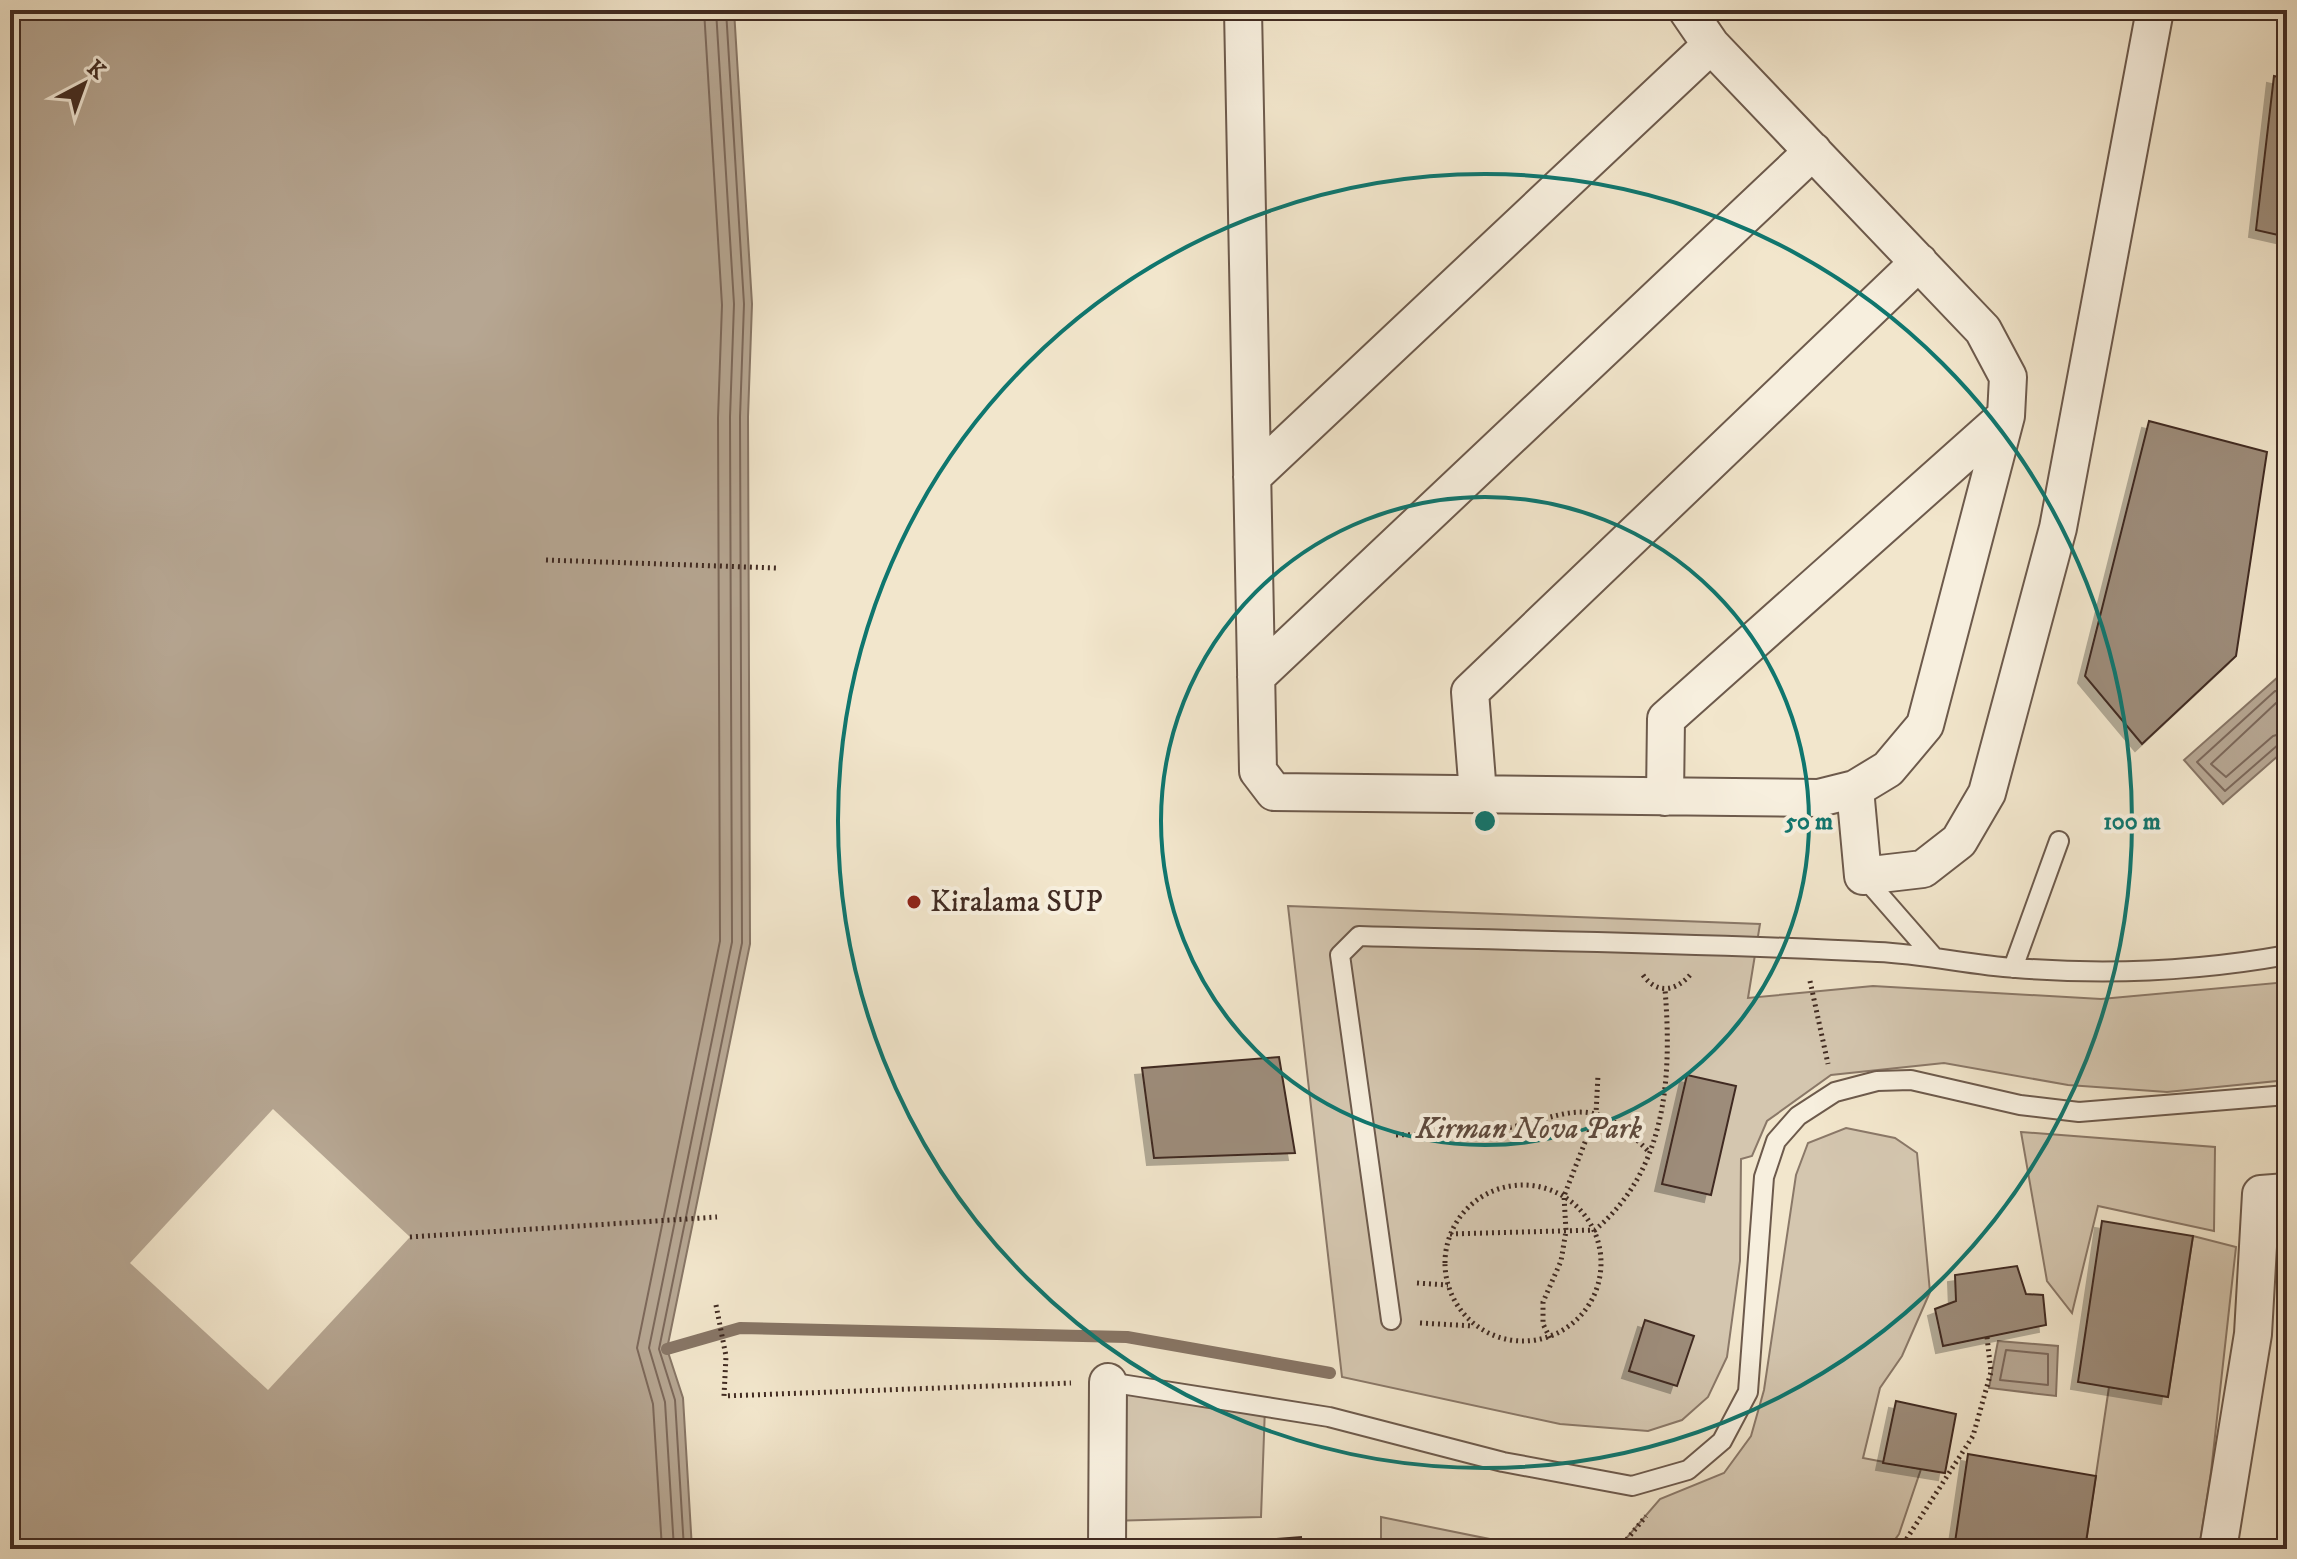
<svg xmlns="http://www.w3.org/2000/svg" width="2297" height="1559" font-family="'IM FELL DW Pica',serif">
<defs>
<filter id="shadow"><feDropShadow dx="-7" dy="7" stdDeviation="0" flood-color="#0004"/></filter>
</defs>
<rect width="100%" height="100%" fill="#f2e6cc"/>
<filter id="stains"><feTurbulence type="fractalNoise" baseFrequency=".0025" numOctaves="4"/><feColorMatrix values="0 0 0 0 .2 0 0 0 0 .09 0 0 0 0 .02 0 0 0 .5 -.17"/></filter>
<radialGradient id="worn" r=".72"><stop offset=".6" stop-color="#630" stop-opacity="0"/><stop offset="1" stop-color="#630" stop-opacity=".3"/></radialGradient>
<path fill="#d4c6af" stroke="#8a7868" stroke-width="2" d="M1288,906L1760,924L1748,998L1873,986L2101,999L2287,982V1080L2167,1092L2068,1085L1944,1063L1831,1075L1767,1121L1752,1156L1741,1159L1740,1261L1727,1357L1708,1397L1682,1420L1648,1431L1560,1424L1342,1377Z
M1846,1128L1895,1138L1917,1153L1930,1292L1902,1356L1880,1388L1863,1458L1921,1469L1899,1534L1888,1549H1617L1660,1499L1724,1473L1751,1436L1764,1390L1796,1175L1808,1143Z
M2021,1132L2215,1147L2214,1231L2098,1206L2072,1313L2047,1281Z
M2193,1236L2236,1247L2211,1472L2199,1549H2085L2109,1387L2168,1396Z
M1108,1382L1265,1407L1261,1517L1107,1521Z
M1381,1517L1539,1549H1381Z"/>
<path fill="#b6a692" stroke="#877565" stroke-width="2" d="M10,10H734L752,304L748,417L750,944L667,1349L683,1398L692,1549H10Z
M2278,677L2287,688V748L2223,804L2184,760Z
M1998,1341L2058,1346L2056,1396L1989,1388Z"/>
<path fill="#f2e6cc" d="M273,1109L410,1237L268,1390L130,1263Z"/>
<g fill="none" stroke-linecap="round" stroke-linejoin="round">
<path stroke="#7c685a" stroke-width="2" d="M2287,692L2275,691L2197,762L2225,791L2279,744L2287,742
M2287,702L2276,703L2211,764L2226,777L2273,736L2287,732
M2006,1350L2048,1354V1385L2000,1380Z
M662,1549L653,1404L637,1348L720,941L718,418L722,305L704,10
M674,1549L665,1402L649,1348L732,942L730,417L734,304L716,10
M684,1549L675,1400L659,1349L742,943L740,417L744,304L726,10"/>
<path stroke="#877565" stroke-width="12" d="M667,1349L740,1328L1127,1337L1330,1373"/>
</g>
<path fill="#9d8c7a" stroke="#412b22" stroke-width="2" filter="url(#shadow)" d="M2274,76L2287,79V237L2256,230Z
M2149,421L2267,452L2236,656L2142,744L2085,676Z
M1279,1057L1295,1153L1154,1158L1142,1068Z
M1687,1075L1736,1086L1711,1195L1662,1184Z
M2102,1221L2193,1236L2168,1397L2078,1382Z
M2017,1266L2026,1294L2043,1295L2046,1325L1943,1346L1935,1309L1956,1301L1955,1275Z
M1645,1320L1694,1336L1677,1386L1629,1371Z
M1896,1401L1956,1414L1945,1473L1883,1463Z
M1968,1454L2096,1476L2085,1549H1954Z
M1301,1537L1302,1549H1253V1541Z"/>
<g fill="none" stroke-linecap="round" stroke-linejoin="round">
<defs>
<path id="lane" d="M1863,876L1932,955
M2013,968L2059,841
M1391,1320L1340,955L1359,936C1532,941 1706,943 1878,952C1925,954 1970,965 2016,968C2106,975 2199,971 2287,955
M1108,1382L1329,1417L1503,1462L1632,1486L1688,1470L1722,1441L1748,1392L1764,1177L1776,1141L1798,1116L1835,1092L1877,1081L1911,1080L2020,1105L2079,1112L2287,1095"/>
<path id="street" d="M1243,10L1258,771L1274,792L1819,798L1855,789L1888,769L1925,725L2006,416L2008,377L1983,330L1711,45L1687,10
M1252,477L1711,45
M1256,677L1813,151
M1855,789L1863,876L1923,869L1959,841L1987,793L2058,528L2155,10
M1478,794L1470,692L1919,262
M1665,797L1666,719L2006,416
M1107,1549L1108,1382
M2218,1549L2253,1334L2261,1194L2287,1192"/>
</defs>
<use href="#lane" stroke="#6d5a4c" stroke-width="22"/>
<use href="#street" stroke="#6d5a4c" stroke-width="40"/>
<path stroke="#412b22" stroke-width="5" stroke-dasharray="2 4" stroke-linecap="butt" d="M546,560L776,568
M1643,975C1657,995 1676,991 1690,975
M1810,981L1828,1064
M1396,1135C1427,1134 1458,1135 1489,1131C1567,1121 1585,1084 1650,1153
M1445 1263a78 78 0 1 1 156 0a78 78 0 1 1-156 0Z
M1450,1234L1595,1230C1667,1169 1672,1077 1665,989
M410,1237L717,1217
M1417,1283L1448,1285
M716,1305L726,1356L724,1396L1071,1383
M1420,1323L1474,1326
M1550,1338L1543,1324V1302L1561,1261L1566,1231L1564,1196L1596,1114L1598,1075
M1619,1549L1646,1516
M1900,1549L1973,1436L1991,1372L1987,1337"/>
<use href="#lane" stroke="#f7efde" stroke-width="18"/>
<use href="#street" stroke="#f7efde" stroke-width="36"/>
</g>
<g fill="none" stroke="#0f766e" stroke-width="4">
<circle cx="1485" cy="821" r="324"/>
<circle cx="1485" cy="821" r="647"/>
</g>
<circle fill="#8f2418" stroke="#f7efde" stroke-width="3" cx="914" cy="902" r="8"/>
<g text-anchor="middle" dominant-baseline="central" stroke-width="8" stroke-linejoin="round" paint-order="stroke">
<g font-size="30" fill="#412b22" stroke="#f7efde" text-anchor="start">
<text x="930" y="902">Kiralama SUP</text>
</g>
<g font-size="30" font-style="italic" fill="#5e4a3e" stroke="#f7efde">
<text x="1529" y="1129">Kirman Nova Park</text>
</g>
</g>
<circle cx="1485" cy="821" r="12" fill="#0f766e" stroke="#f7efde" stroke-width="4"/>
<g font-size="24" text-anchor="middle" font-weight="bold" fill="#0f766e" stroke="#f7efde" stroke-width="8" stroke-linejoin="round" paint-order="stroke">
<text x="1809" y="829">50 m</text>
<text x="2132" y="829">100 m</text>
</g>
<rect width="2297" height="1559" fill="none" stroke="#f2e6cc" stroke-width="40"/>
<rect x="12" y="12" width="2273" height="1535" fill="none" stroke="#412b22" stroke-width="4"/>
<rect x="20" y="20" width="2257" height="1519" fill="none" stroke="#412b22" stroke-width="2"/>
<g transform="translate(84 84) rotate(41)" stroke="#f7efde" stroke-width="6" paint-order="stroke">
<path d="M0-6L14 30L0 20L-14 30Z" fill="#412b22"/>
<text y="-12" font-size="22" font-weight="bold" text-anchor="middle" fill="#412b22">K</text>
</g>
<rect width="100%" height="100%" filter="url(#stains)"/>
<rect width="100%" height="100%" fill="url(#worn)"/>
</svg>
